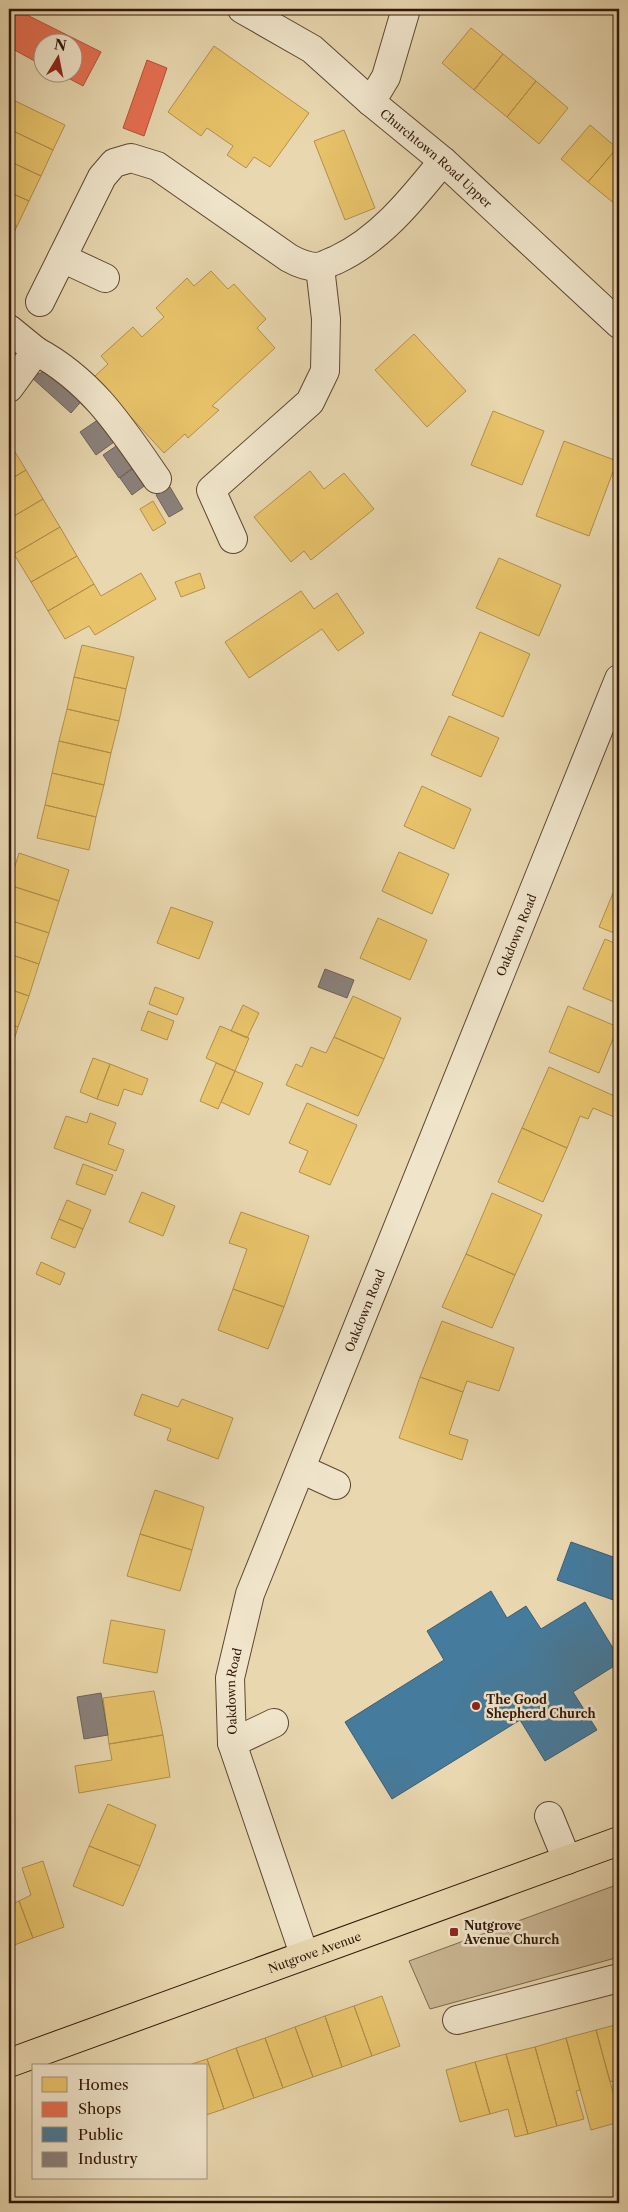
<svg xmlns="http://www.w3.org/2000/svg" width="628" height="2212" font-family="'Libre Caslon Text',serif">
<rect width="100%" height="100%" fill="#e8d7af"/>
<filter id="stains"><feTurbulence type="fractalNoise" baseFrequency=".004" numOctaves="4"/><feColorMatrix values="0 0 0 0 .2 0 0 0 0 .09 0 0 0 0 .02 0 0 0 .5 -.17"/></filter>
<radialGradient id="worn" r=".72"><stop offset=".6" stop-color="#630" stop-opacity="0"/><stop offset="1" stop-color="#630" stop-opacity=".3"/></radialGradient>
<path fill="#c9b693" stroke="#7d664e" d="M619,1884V1957L430,2009L409,1961Z"/>
<path fill="#e9c46a" stroke="#b2904d" d="M471,28L503,54L474,90L442,63Z
M214,46L309,113L270,167L254,157L246,168L227,155L233,146L207,128L201,136L168,112Z
M503,54L536,81L507,117L474,90Z
M536,81L568,108L539,144L507,117Z
M9,98L65,125L53,150L9,129Z
M590,125L617,148L588,182L561,159Z
M9,129L53,150L41,176L9,161Z
M344,130L375,208L345,220L314,141Z
M617,148L619,150V200L615,204L588,182Z
M9,161L41,176L29,201L9,192Z
M9,192L29,201L17,226L9,223Z
M9,223L17,226L9,244Z
M211,271L228,289L234,284L266,319L257,328L275,348L212,406L219,410L188,438L185,434L164,453L94,377L108,364L101,356L133,327L142,337L164,317L156,308L187,278L194,286Z
M414,334L466,391L427,427L375,370Z
M493,411L544,431L522,485L471,465Z
M564,441L617,461L589,536L536,516Z
M9,442L26,470L9,480Z
M26,470L43,499L9,519V480Z
M310,471L324,489L344,473L374,509L311,560L304,551L291,562L254,517Z
M43,499L60,527L14,554L9,544V519Z
M153,501L166,523L153,531L140,509Z
M60,527L77,556L31,582L14,554Z
M77,556L94,584L48,611L31,582Z
M499,558L561,585L539,636L476,608Z
M141,573L156,599L95,635L89,626L65,639L48,611L94,584L101,596Z
M200,573L205,588L181,597L175,582Z
M301,591L314,609L337,593L364,633L338,651L322,629L249,678L225,642Z
M480,632L530,654L503,717L452,695Z
M82,645L134,657L126,689L74,677Z
M74,677L126,689L119,721L67,709Z
M67,709L119,721L111,753L59,741Z
M449,716L499,738L481,777L431,755Z
M59,741L111,753L104,785L52,773Z
M52,773L104,785L96,817L45,805Z
M422,786L471,809L454,849L404,826Z
M45,805L96,817L89,850L37,838Z
M399,852L449,874L432,914L382,891Z
M19,853L69,870L59,901L9,885Z
M618,881L619,882V935L599,927Z
M9,885L59,901L49,933L9,920Z
M171,907L213,922L199,959L157,943Z
M378,918L427,940L410,980L360,958Z
M9,920L49,933L39,964L9,954Z
M605,939L619,945V1004L583,989Z
M9,954L39,964L29,996L9,989Z
M155,987L184,998L177,1015L149,1004Z
M9,989L29,996L18,1027L9,1024Z
M353,996L401,1018L384,1059L334,1037Z
M243,1005L259,1013L247,1038L231,1031Z
M568,1006L618,1027L599,1073L549,1052Z
M148,1011L174,1021L167,1040L141,1030Z
M9,1024L18,1027L9,1057Z
M220,1026L249,1038L235,1071L206,1058Z
M334,1037L384,1059L358,1116L286,1085L296,1064L302,1067L311,1047L326,1053Z
M93,1058L110,1064L97,1099L80,1092Z
M216,1063L235,1071L218,1109L200,1101Z
M110,1064L148,1079L142,1095L124,1089L118,1106L97,1099Z
M549,1067L619,1098V1119L593,1108L588,1119L580,1116L567,1148L522,1128Z
M235,1071L263,1083L249,1115L221,1102Z
M307,1103L357,1125L330,1185L299,1172L308,1151L289,1143Z
M90,1113L116,1123L108,1144L124,1150L116,1171L54,1148L66,1116L87,1123Z
M522,1128L567,1148L543,1202L498,1182Z
M83,1164L113,1175L105,1195L76,1184Z
M142,1192L175,1206L163,1236L129,1222Z
M492,1193L542,1215L515,1275L466,1254Z
M67,1200L91,1210L83,1229L59,1219Z
M241,1212L309,1236L284,1307L233,1289L247,1249L229,1243Z
M59,1219L83,1229L75,1248L51,1238Z
M466,1254L515,1275L492,1328L442,1307Z
M41,1262L65,1273L60,1285L36,1274Z
M233,1289L284,1307L268,1349L218,1330Z
M442,1321L514,1348L499,1391L467,1381L463,1392L420,1377Z
M420,1377L463,1392L449,1434L468,1440L462,1460L399,1438Z
M142,1394L178,1407L182,1399L233,1418L218,1459L167,1440L171,1429L134,1415Z
M619,1452V1467L613,1456Z
M155,1490L204,1507L192,1550L140,1534Z
M140,1534L192,1550L180,1591L127,1576Z
M111,1620L165,1630L157,1673L103,1663Z
M154,1691L163,1735L109,1744L103,1698Z
M163,1735L170,1777L79,1793L75,1766L112,1760L109,1744Z
M108,1804L156,1825L140,1866L89,1846Z
M89,1846L140,1866L123,1906L73,1886Z
M43,1861L64,1927L33,1938L19,1901L31,1895L22,1868Z
M19,1901L33,1938L9,1947V1905Z
M382,1996L400,2046L372,2056L354,2006Z
M354,2006L372,2056L342,2067L325,2016Z
M325,2016L342,2067L313,2077L295,2027Z
M619,2024V2079L610,2082L596,2030Z
M295,2027L313,2077L283,2088L265,2038Z
M596,2030L619,2114V2122L591,2130L566,2038Z
M265,2038L283,2088L254,2098L236,2048Z
M566,2038L580,2090L576,2091L584,2119L557,2126L535,2047Z
M535,2047L557,2126L528,2134L506,2054Z
M236,2048L254,2098L224,2109L207,2059Z
M506,2054L528,2134L515,2137L508,2109L490,2114L475,2062Z
M207,2059L224,2109L206,2115V2066H186Z
M475,2062L490,2114L460,2122L446,2070Z"/>
<path fill="#e76f51" stroke="#b0543b" d="M9,9H15L101,52L83,86L57,72H72V42H42V65L9,47Z
M147,60L167,68L144,136L123,128Z"/>
<path fill="#457b9d" stroke="#3f5d71" d="M571,1542L619,1559V1602L557,1580Z
M491,1591L507,1618L526,1606L541,1629L585,1602L619,1658V1663L573,1692L597,1730L545,1761L520,1720L392,1799L345,1722L444,1660L427,1631Z"/>
<path fill="#8a817c" stroke="#6f615a" d="M9,340L12,341L10,367H9Z
M55,367L86,396L71,413L31,377Z
M105,415L121,437L96,455L80,432Z
M122,442L138,464L119,478L103,455Z
M139,464L151,481L132,495L120,478Z
M170,487L183,509L169,517L156,495Z
M325,969L354,980L347,998L318,987Z
M101,1693L108,1735L84,1739L77,1697Z"/>
<g fill="none" stroke-linecap="round" stroke-linejoin="round">
<defs>
<g id="minor">
<path id="s1" d="M242,9L312,49L371,102L443,161L619,324"/>
<path d="M371,102L386,77L406,9"/>
<path d="M62,258L105,278"/>
<path d="M40,302L102,177L114,163L131,158L157,166L289,258C298,263 307,267 318,267C324,266 330,262 336,260C381,239 413,198 443,161"/>
<path d="M9,329L36,351L9,388"/>
<path d="M36,351C92,381 121,427 157,479"/>
<path d="M233,539L211,490L310,402L325,371L326,319L320,267"/>
<path d="M301,1469L336,1485"/>
<path d="M232,1743L274,1723"/>
<path d="M549,1816L567,1860"/>
<path id="s2" d="M304,1954L232,1743L230,1678L250,1594L619,679"/>
<path d="M457,2020L619,1978"/>
</g>
<g id="major">
<path id="s3" d="M9,2063L619,1841"/>
</g>
</defs>
<use href="#minor" stroke="#5f4632" stroke-width="30"/>
<use href="#major" stroke="#311609" stroke-width="30"/>
<use href="#minor" stroke="#f0e5cb" stroke-width="28"/>
<use href="#major" stroke="#e8d7af" stroke-width="28"/>
</g>
<g fill="#8f2418" stroke="#f0e5cb" stroke-width="2">
<circle cx="476" cy="1706" r="5"/>
<rect x="449" y="1927" width="10" height="10" rx="2.5"/>
</g>
<g text-anchor="middle" dominant-baseline="central" stroke-width="5" stroke-linejoin="round" paint-order="stroke">
<g font-size="12" fill="#311609" stroke="#f0e5cb">
<text stroke="none"><textPath href="#s1" startOffset="246">Churchtown Road Upper</textPath></text>
<text stroke="none"><textPath href="#s2" startOffset="1085">Oakdown Road</textPath></text>
<text stroke="none"><textPath href="#s2" startOffset="680">Oakdown Road</textPath></text>
<text stroke="none"><textPath href="#s2" startOffset="275">Oakdown Road</textPath></text>
<text stroke="none"><textPath href="#s3" startOffset="325">Nutgrove Avenue</textPath></text>
</g>
<g font-size="12" font-weight="bold" fill="#311609" stroke="#f0e5cb" text-anchor="start">
<text x="486" y="1699">The Good<tspan x="486" dy="14">Shepherd Church</tspan></text>
<text x="464" y="1925">Nutgrove<tspan x="464" dy="14">Avenue Church</tspan></text>
</g>
</g>
<rect width="628" height="2212" fill="none" stroke="#e8d7af" stroke-width="30"/>
<rect x="10" y="10" width="608" height="2192" fill="none" stroke="#311609" stroke-width="2.5"/>
<rect x="15" y="15" width="598" height="2182" fill="none" stroke="#311609"/>
<rect x="32" y="2064" width="175" height="115" fill="#f0e5cb" stroke="#a4927d"/>
<rect x="42" y="2077" width="25" height="15" fill="#e9c46a" stroke="#a4927d"/>
<text x="78" y="2090" font-size="15" fill="#311609">Homes</text>
<rect x="42" y="2102" width="25" height="15" fill="#e76f51" stroke="#a4927d"/>
<text x="78" y="2114" font-size="15" fill="#311609">Shops</text>
<rect x="42" y="2127" width="25" height="15" fill="#457b9d" stroke="#a4927d"/>
<text x="78" y="2140" font-size="15" fill="#311609">Public</text>
<rect x="42" y="2152" width="25" height="15" fill="#8a817c" stroke="#a4927d"/>
<text x="78" y="2164" font-size="15" fill="#311609">Industry</text>
<g transform="translate(58 58) rotate(10)"><circle r="24" fill="#f0e5cb" stroke="#a4927d"/>
<path d="M0-4L9 19L0 12L-9 19Z" fill="#8f2418"/>
<text y="-8" font-size="14" font-weight="bold" text-anchor="middle" fill="#311609">N</text>
</g>
<rect width="100%" height="100%" filter="url(#stains)"/>
<rect width="100%" height="100%" fill="url(#worn)"/>
</svg>
